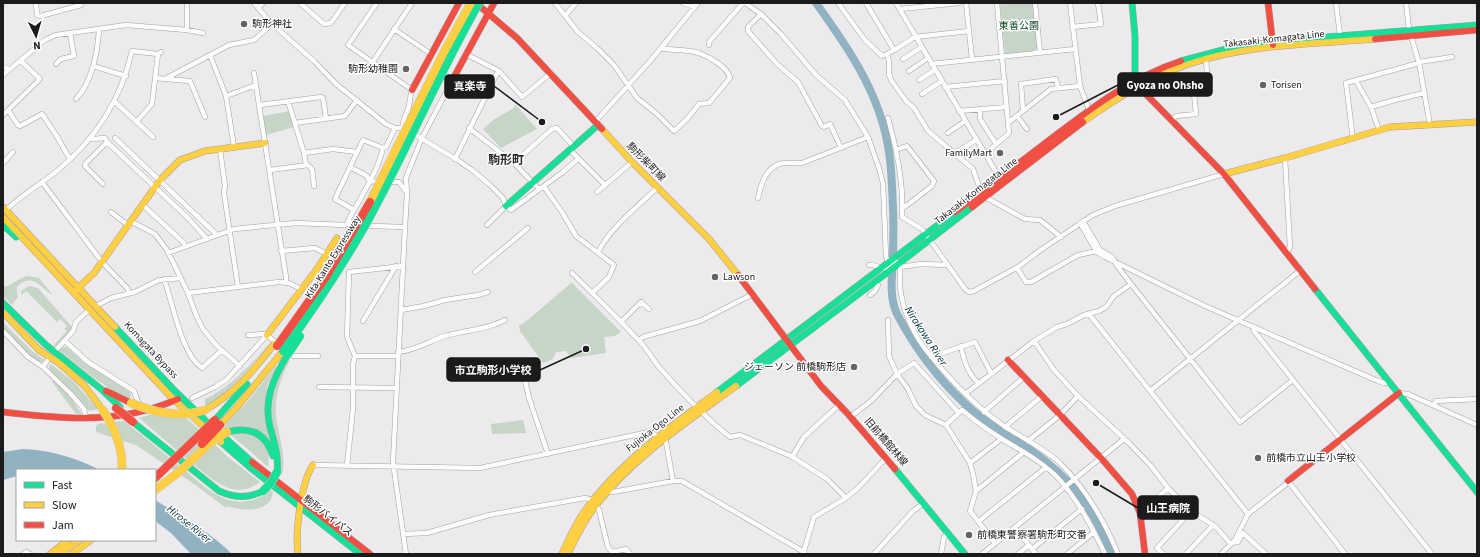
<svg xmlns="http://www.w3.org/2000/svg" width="1480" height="557" font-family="'Source Sans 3','Noto Sans JP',sans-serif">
<rect width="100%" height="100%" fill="#eceaed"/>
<path fill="#c7d5c8" d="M1000,3H1033L1038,48L1035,51L1005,54Z
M516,105L537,129L501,148L483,129L493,120L512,109Z
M290,111L294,127L266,135L263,116Z
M29,276L39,278L53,295C41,289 33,271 17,287V293L18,297L12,305L3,296V287C13,286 18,277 29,276Z
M571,283H572L621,332L615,336L604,337L606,353L571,358L566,351L556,352L553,359L543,363L520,331L519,326L529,319Z
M29,286L38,288L72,327L70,332L55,347L54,345L67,331L64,329L67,326L60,319L57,322L26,291L21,295V291Z
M3,322L32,351L45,360L42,362C30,361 12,337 3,329Z
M269,344C250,368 230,391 205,407V399C231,387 250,365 269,344Z
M63,347H67L84,362L130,391L131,395L130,400C104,387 81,368 59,350Z
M288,358L290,360C281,377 274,397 276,416C278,435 287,456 282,475L280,473L271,413C270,393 279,376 288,358Z
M51,364L75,383L98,409L90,411L87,409L51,372L49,366Z
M276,366L277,367L267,386L272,444L265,437L225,430L223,428L248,401Z
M54,380L72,399L82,414H76L52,382Z
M171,408L172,413L179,411L228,457L260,482C251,489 240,492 229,488C213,482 201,470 188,460C172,446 155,432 139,418Z
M523,420L526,433L492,434L491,424Z
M124,421C145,437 165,454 186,471C198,481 211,494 226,499C243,505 258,501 271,490L273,492C272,495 272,498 270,501C262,512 239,511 228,506L226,508L194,484L136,445L96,432V426L98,424Z
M248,433C264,441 271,447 268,467L230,434Z"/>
<path fill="#90b2c1" d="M23,449C51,450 76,458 100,470H17V476L3,480V452Z
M155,500C181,516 210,532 232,554H191L171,533L155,521Z"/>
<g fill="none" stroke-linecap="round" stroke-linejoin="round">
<path stroke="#90b2c1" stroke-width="8" d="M816,3C847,46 879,92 888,146C892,167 892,188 893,209C894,225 893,242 893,259C892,277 889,297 897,314C914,346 936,376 962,401C982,421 1006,434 1029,449C1071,478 1093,507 1111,554"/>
<defs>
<path id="street" d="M36,3L37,15L41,16L81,5L82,3
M254,3L272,24L314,61L336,84L386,124L395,128H404L459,161L472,170L489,184L503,198L506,206L511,210L563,172L578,159
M300,3L324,24L331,23L345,3
M377,3L348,45L412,90C410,96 410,100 409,106C407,115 402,117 403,127
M555,3L578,32L597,48L614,65L637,98L657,114L674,131L687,119L699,104L709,103L730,78C728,67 709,57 699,53C687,49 673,51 661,48
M683,3L695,7
M745,3L761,14L781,34L816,75L845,100L868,137L879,168L883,183L886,256L888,263
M838,3L865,40L882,56L887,54L894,50
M866,3L894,50L915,37L969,31
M896,3L1000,179
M966,3L972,59
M1035,3L1040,52
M1070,3L1080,86L1089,110
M1336,3L1340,35
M1406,3L1409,29L1419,63L1430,125
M258,8L263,3
M900,9L959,3
M761,14L748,27V31L777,64L798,82L822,126L824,127L830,124L841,148
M565,16L576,3
M1072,27L1101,24L1098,3
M394,29L431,54
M187,30V3
M709,45V42L743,3
M466,54L499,71L522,97L551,73
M887,54L889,61V74L891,80L906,101L914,108L928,131L973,169L981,192
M210,55L226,96L234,147
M903,59L922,47
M1419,62L1452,57
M372,63L412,3
M56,64L61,59L74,56L70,33
M931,64L1075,49
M93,66L126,76
M3,67L9,69
M909,71L928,58
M254,73L286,277V282
M3,75L45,40L56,35L126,25L187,30L203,33
M155,78L190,81L205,117
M165,79L229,45L254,40L272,24
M919,80L935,70
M1356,81L1371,107L1379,130
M945,87L1005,81
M922,94L942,81
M226,96L256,85
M76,99C92,83 98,50 99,29
M288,101L304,153L306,165
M115,102L153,137
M260,105L321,97L323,98L326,118
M1371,107L1395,100L1424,93
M980,109V119L996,144
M8,110L18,125L20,126L42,114L56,135L70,159
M1023,110L1021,84L1056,79L1058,88
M959,111L1007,107
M3,115L40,79L21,61
M1017,116L1027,129
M888,118C897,150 904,184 902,217L922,229L965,289L969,292L974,291L1018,267L1042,249L1093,215L1115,206L1224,174
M1172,120L1176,116L1196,114L1194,93L1208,91L1206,58
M137,121L152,104L158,54
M595,122L651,60L698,3
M1009,122L1051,89L1080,86
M295,123L345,116L357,100
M469,128L514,163L538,188H545L562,212L576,236L614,265L609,277L592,293
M948,133L965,121
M90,138L93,139L105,138L107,142L188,218L207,239
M115,138L215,233L216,235
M1353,139L1346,83L1419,63
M220,149L225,186L224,193L238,287
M570,150L605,185
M896,150L907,146L934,181L932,186L906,206L903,207
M304,153L333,149L357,152
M955,153L976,140
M985,154L1009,133L997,3
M1285,158L1290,247L1287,252
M455,159L496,75L499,71
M3,163L13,152
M514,163L552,129L557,128L574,147
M350,167L335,199L354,210
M270,170L308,165L312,169L314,186
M42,182L102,262L128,289L129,293
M380,182L369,181L367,176L350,167L363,140L383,148L386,147L395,128
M387,182H399L407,193
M103,184L85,166V164L107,142
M597,192L632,162
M985,197L1025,219L1040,220L1061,237
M758,198C761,184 766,166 783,163C789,162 795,164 802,163L868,137
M143,205L184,243L185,246
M6,210C21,195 40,185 57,171C96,139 121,100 132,51L158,54L161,52
M111,212L129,226
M1083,221L1100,250L1112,257L1118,267L1131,284L1240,422L1293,380
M132,222L155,234L167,250L188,293L196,315L203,329L217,346L240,366
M1080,223L1097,252L1105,257L1205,306L1378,381L1384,383L1390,382
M350,224L348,221C360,198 377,174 383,148
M487,225L506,206
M281,251L315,248L327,254
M598,252C612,226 636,208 657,188
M168,253L234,229L296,223L345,225L353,222L372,226L405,227
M869,265C885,265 878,274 895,262L899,263C902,269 899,280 900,287C903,312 914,336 930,355C952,382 975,406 1004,426C1021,437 1046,450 1060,463C1086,489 1104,520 1118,554
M900,267L921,264L948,265
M1017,268L1026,282H1031L1078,255L1097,251
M475,272L528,228
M572,273C596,297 620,320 643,345C649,352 653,360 659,367C681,392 704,417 730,437L740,435L745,437L791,456L827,479L846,498
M164,279C173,303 181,354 202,368L222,350
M188,293L279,282L289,283L301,289
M870,295L875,291L878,285L875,281
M96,306L111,298L135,292L159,280L181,278
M401,310L424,306L445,300L478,295L488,292
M1089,314L1248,514
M888,320L889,356L897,374L908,389L916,406L925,415L946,425L970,463L973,474L976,491L970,511L995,543
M363,321L396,266
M621,322L641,302L649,309
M1252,326L1254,331L1432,554
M3,331L28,357L43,367L70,393L84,409L86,419
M248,335L265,334L277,343
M639,340L643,337L700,321L749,296L753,295
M65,341L88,362L134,391L140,407
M1034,341L1054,370L1078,396L1130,444L1151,466L1168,488L1191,511L1216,527L1230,543
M961,346C964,361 967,372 978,383
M57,349L73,331L76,322L89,310
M287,352L294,356H318
M398,352C415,351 429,341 445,336C465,330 487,330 505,320
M355,356H398
M931,357L975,342L991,373
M43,367L47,361
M522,367L529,398L548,454
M319,387L396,388
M1150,391L1301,270
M1399,393L1408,394L1477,425
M965,394L1034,341L1057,327L1067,324L1084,315L1099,311L1106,307L1114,296L1131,284
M192,398L215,387L226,380L267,335
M1434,405L1436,401L1477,399
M984,412L1024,377
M850,417L871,401L897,374L914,363L959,413
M946,425L962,410C974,420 986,429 999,437C1019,450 1042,461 1059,479C1079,502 1092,527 1105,554
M1005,427L1042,396
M1028,441L1060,415L1078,396
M792,457L804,437L839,405
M970,463L1001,439
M313,465L480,468L649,432L654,434L666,442L673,481
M347,465L353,409V364L355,356L347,337L349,272L403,266
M608,491L613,492L673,481H682L804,552
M976,491L1024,452
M596,505L599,510L608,547L612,552L626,549L630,554
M1140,513L1168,488
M979,521L1045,468
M1015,528L1036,554
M403,534L427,533L489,515L585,498L593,500
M1230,543L1238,542L1243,533L1266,554
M1032,549L1082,509
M23,554L26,552L30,554
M406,554L393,462L405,227L407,193L406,179L407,175L422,138L454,77L487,93
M803,554L814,517L846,498L859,487L886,458
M874,554L913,511L924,503
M941,554L944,537L948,533
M982,554L1124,439
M1018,554L1029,545
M1067,554L1094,532
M1164,554L1157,548L1191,511
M1186,554L1213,525
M1221,554L1235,540L1248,514L1285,485L1288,481L1345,554"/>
<path id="fast" d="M1132,3L1135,36V80L1137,84
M1181,61L1234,47L1276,41L1477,25
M506,206L598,125
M3,225L16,237
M1315,289L1477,492
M3,303L46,345L101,389L120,407
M115,327L173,389L205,420L252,462
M736,386L888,272L972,207
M717,392L955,212
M215,420L247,384
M133,422L219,491C234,498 248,499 263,491
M227,432C250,426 266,433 273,456
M221,442L252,469L360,554
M895,469L965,554
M277,472C279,456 274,442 270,427C263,399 274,377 288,354"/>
<path id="slow" d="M1083,122C1115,99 1150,77 1189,64C1248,44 1313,44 1375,39
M602,129L632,162L709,239L738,275
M1224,174L1285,158L1390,127L1477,122
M3,207L115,327
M3,217L174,400L221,442
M76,290L94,273L160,180L180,160L205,151L265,143
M3,312L39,350L59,363L84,385L102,409
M267,335L317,269L337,238
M205,410C234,394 254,370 274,344
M220,425L237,407L283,351
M50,554L68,540
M59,554L79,540
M72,554L91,540
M298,554C295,533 301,482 313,465
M562,554C567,542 573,530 580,518C614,466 668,429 717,392
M568,554C576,537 585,519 597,504C635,456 687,422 736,386"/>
<path id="jam" d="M476,3L517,38L602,129
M1268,3L1273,45
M1375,39L1477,30
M454,77L494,3
M1138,86L1224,174L1315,289
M412,90L459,3
M972,207L1083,122
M955,212C986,188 1017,165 1048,141C1089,110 1131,77 1181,61
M738,275L821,386L848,414L895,469
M1008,360L1101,458L1132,494L1140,513L1145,554
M106,391L131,403
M3,412C47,417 91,422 134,413C149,410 164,405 178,399
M252,462L370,554
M1288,481L1399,393"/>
</defs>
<use href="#street" stroke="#a3a1a3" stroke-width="5.5"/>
<use href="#fast" stroke="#a3a1a3" stroke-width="7"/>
<use href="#slow" stroke="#a3a1a3" stroke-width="7"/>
<use href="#jam" stroke="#a3a1a3" stroke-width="7"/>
<use href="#street" stroke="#fcfcfc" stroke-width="4.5"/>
<use href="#fast" stroke="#16e098" stroke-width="6"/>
<use href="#slow" stroke="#ffcf43" stroke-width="6"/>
<use href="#jam" stroke="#f24e42" stroke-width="6"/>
<defs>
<path id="fast-bridge" d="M283,351C313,310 341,268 366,224C406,152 438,75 479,3
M288,354L300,336
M263,491L271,483L277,472"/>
<path id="slow-bridge" d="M370,202L444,52L471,3
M131,403C156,413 179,418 205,410
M102,409C115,428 123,447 122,470
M155,490L179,472L211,442L227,432"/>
<path id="jam-bridge" d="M277,346L326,277L370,202
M116,408L133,422
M202,444L220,425
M155,478L215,420"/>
</defs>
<use href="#fast-bridge" stroke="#c6c6c7" stroke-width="9" stroke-linecap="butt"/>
<use href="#slow-bridge" stroke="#c6c6c7" stroke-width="9" stroke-linecap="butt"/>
<use href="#jam-bridge" stroke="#c6c6c7" stroke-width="9" stroke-linecap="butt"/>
<use href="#fast-bridge" stroke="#16e098" stroke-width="8"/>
<use href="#slow-bridge" stroke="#ffcf43" stroke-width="8"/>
<use href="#jam-bridge" stroke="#f24e42" stroke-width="8"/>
</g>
<g fill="#646365" stroke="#fff" stroke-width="1.5">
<circle cx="244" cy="24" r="4"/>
<circle cx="406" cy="69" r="4"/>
<circle cx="1263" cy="85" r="4"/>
<circle cx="1000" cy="153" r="4"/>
<circle cx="715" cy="277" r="4"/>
<circle cx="854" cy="367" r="4"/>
<circle cx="1258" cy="458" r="4"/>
<circle cx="969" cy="535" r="4"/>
</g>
<g text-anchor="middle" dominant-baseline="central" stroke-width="3" stroke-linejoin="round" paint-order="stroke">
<g font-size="10" fill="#1b1a1c" stroke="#fff" text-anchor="start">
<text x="252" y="24">駒形神社</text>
<text x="398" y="69" text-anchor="end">駒形幼稚園</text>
<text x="1271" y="85">Torisen</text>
<text x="992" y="153" text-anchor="end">FamilyMart</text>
<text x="723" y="277">Lawson</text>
<text x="846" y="367" text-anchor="end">ジェーソン 前橋駒形店</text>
<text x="1266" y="458">前橋市立山王小学校</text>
<text x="977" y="535">前橋東警察署駒形町交番</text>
</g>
<g font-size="10" fill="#043f15" stroke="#fff">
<text x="1019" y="26">東善公園</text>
</g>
<g font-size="10" fill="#1b1a1c" stroke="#fff">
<text transform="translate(1274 39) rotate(-6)">Takasaki-Komagata Line</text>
<text transform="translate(646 162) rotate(45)">駒形柴町線</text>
<text transform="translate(976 191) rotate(-38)">Takasaki-Komagata Line</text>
<text transform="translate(333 257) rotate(-58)">Kita-Kanto Expressway</text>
<text transform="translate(151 350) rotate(47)">Komagata Bypass</text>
<text transform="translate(655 428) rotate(-38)">Fujioka-Ogo Line</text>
<text transform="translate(886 442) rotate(49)">旧前橋館林線</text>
<text transform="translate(328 516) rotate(38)">駒形バイパス</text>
</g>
<g font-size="11" font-style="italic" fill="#002f3e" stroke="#fff">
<text transform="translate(926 336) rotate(57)">Nirakawa River</text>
<text transform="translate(189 524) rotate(39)">Hirose River</text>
</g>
<g font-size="12" font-weight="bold" fill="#2e2c2f" stroke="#fff">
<text x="506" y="160">駒形町</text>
</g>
</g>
<path fill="none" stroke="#1b1a1c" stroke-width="1.5" d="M1056 117L1118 85M542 122L494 86M586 349L540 370M1096 483L1138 508"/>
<g fill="#1b1a1c" stroke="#fff" stroke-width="1.5">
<circle cx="1056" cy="117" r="4"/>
<circle cx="542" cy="122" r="4"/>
<circle cx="586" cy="349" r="4"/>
<circle cx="1096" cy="483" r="4"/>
</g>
<g fill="#1b1a1c" stroke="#1b1a1c" stroke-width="1.5">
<rect x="1118" y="73" width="94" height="23" rx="4"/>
<rect x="445" y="75" width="49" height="23" rx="4"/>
<rect x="447" y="358" width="93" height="23" rx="4"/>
<rect x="1138" y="496" width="60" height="23" rx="4"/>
</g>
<g font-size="11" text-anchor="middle" font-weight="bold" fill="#fff">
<text x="1165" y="89">Gyoza no Ohsho</text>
<text x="470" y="90">真楽寺</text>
<text x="493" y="374">市立駒形小学校</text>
<text x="1168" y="512">山王病院</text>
</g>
<rect width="1480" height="557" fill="none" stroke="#1b1a1c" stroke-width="8"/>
<rect x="16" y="469" width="140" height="72" fill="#ffffff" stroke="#a4a3a4"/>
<rect x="24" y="482" width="20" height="6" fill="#16e098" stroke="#a4a3a4"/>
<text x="52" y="489" font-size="12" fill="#1b1a1c">Fast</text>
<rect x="24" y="502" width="20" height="6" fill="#ffcf43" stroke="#a4a3a4"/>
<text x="52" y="509" font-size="12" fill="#1b1a1c">Slow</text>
<rect x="24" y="522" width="20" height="6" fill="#f24e42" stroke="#a4a3a4"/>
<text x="52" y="529" font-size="12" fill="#1b1a1c">Jam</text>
<g transform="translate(36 36) rotate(175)" stroke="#ffffff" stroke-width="3" paint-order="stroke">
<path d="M0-3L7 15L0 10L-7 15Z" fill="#1b1a1c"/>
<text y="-6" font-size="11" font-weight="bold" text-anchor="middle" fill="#1b1a1c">N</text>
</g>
</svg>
